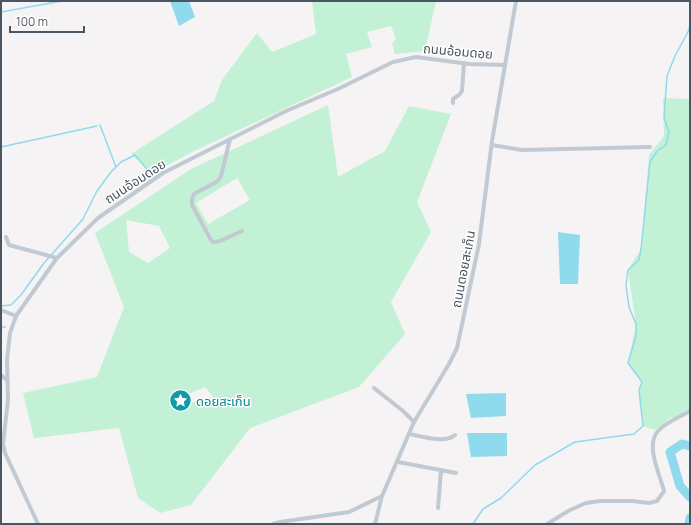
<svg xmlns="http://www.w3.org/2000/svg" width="691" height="525" font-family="Manrope,'Noto Sans Thai',sans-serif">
<rect width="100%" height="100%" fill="#f5f3f3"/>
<path fill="#c3f1d5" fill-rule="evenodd" d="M312,1H436L425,51L395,54L392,43L396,39L391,26L367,32L372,47L346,54L352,77L188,154L152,174L131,154L214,101L222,80L257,33L272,52L316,34Z
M663,98L690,99V409L678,416L670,418L655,430L643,426L639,394L642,382L628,363L636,324L628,270L641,249L649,155L664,136Z
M328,105L338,177L385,151L409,106L451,114L417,202L431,232L391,302L405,334L359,387L250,428L191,505L160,513L138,498L119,428L34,438L23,393L97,377L124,307L95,233L191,169ZM237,178L250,200L208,224L196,203ZM126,220L159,226L170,248L148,263L129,252ZM205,387L213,397L201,403L175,400Z"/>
<path fill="#90daee" d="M170,1H189L195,17L179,26Z
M558,232L580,235L578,284H560Z
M506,393V416L471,418L466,394Z
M467,433H507V456L471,457Z"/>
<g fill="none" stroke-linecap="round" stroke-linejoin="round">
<path stroke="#90daee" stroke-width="1.5" d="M1,12L62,1
M100,125L116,167
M1,147L97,126
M1,306L11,305L21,295L44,263L83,219L97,191L111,172L121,162L135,155L152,175
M1,327H5
M473,524L483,509L501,498L535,465L575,442L634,434L643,426L639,390L642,382L628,363L636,336V324L629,307L626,285L628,270L639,260L641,249L650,162L657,151L666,145L669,132L664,118L667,76L675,56L688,32L690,25"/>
<path stroke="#90daee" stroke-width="9" d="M690,446L682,444L670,452L680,486L690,497
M689,524L690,518"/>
<path stroke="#c1cad2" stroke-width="4" d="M453,103V99L459,95L462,91L464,63
M230,139L221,176L218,181L194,194L192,199V205L211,240L213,242L220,241L242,231
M492,145L522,150L650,147
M6,237L9,245L57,258
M1,310L16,316
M1,375L8,381
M374,388L403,411L414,422
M409,434C421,436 445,444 455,435
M398,462L456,473
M438,508L441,470
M38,524L5,453L3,444L8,400L7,360L10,333L16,316L57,258L98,218L163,173L286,111L338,89L393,62L416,57L469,64L505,65
M273,524L280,522L349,512L382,496
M375,524L382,496L414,422L449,364L457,348L479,244L492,141L516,1
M547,524L570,510L586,503L600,501H632L649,503L657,501L664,491C660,475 645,445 658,431C666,422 680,417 690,411"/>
</g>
<defs>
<symbol id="sight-disc" viewBox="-11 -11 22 22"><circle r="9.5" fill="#0f9aa8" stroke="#fff"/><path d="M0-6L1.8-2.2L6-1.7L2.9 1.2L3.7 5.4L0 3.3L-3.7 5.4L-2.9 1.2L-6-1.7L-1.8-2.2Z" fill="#fff"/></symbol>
</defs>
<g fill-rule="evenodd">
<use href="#sight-disc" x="168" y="388" width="25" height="25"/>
</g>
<g text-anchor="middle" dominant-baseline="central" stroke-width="3" stroke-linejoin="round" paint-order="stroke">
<g font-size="13" fill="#4a5661" stroke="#fff">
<text transform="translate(458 51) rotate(5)">ถนนอ้อมดอย</text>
<text transform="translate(135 181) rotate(-33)">ถนนอ้อมดอย</text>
<text transform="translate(463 269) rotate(-79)">ถนนดอยสะเก็น</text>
</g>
<g font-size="13" fill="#0d838f" stroke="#fff" text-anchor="start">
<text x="196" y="401">ดอยสะเก็น</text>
</g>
</g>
<rect width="691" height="525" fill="none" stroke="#4a5661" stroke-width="4"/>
<path d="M10 26v6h74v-6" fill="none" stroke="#4a5661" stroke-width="2"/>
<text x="16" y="26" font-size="12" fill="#4a5661" stroke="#ffffff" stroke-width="3" paint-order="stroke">100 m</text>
</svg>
